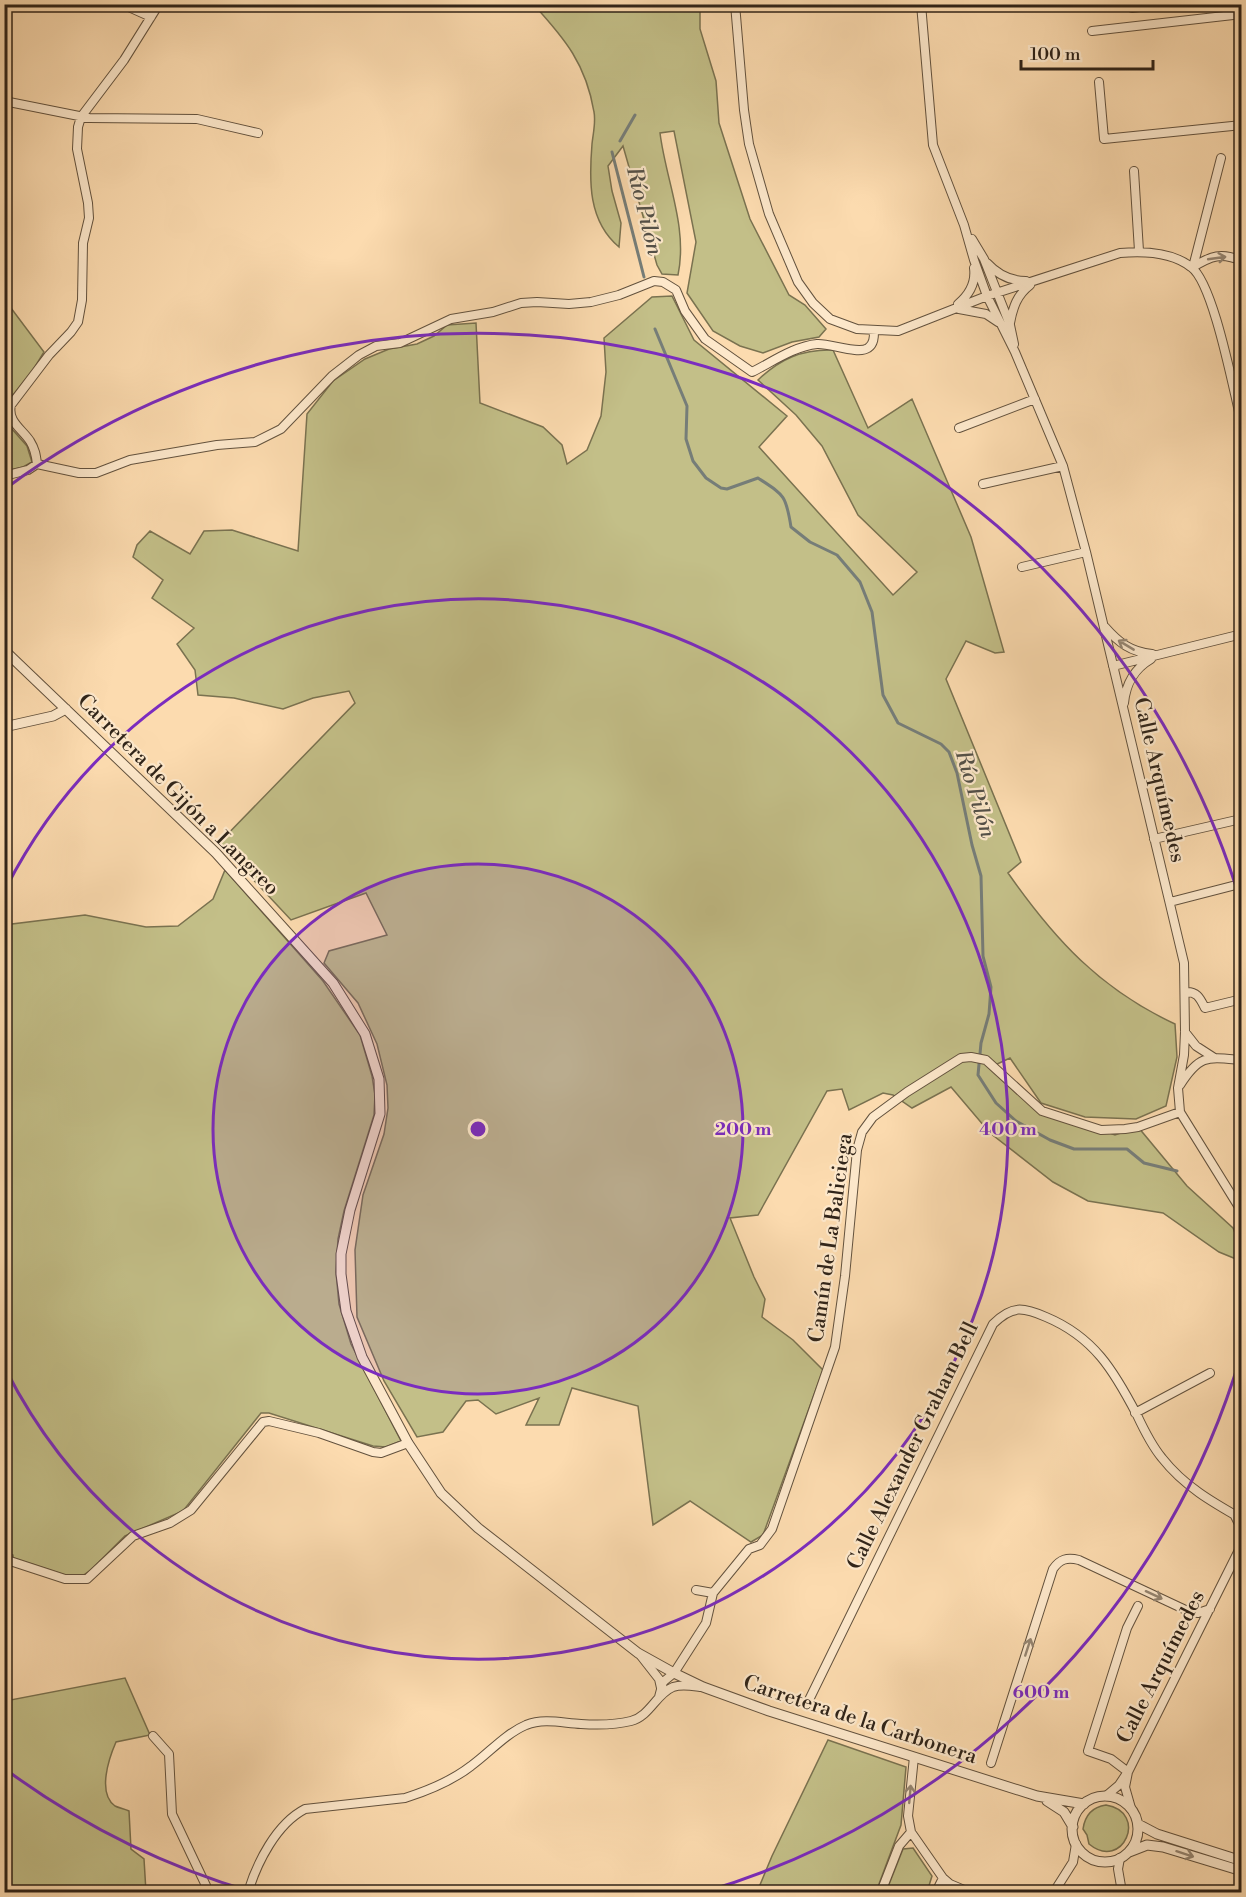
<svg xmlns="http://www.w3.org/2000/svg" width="1246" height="1897" font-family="'Libre Bodoni',serif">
<rect width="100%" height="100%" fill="#fcdbaf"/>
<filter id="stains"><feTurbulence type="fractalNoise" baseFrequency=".00333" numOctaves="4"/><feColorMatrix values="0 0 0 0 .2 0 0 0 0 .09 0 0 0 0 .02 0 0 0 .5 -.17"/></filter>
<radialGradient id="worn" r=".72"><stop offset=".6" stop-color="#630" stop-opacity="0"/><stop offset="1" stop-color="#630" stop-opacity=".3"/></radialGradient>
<path fill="#c3bf88" stroke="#7a7250" stroke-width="1.5" d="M534,5H700V29L716,81L719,123L750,219L789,295L805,305L826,329L819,337L792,342L763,353L740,346L713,331L687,293L696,242L674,131L660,133C666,181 688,227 678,275L662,274L657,265L623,146L608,166L612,191L621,223L619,247C588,221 589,181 592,144C593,134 596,122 594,112C586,64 565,39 534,5Z
M672,296L694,340L787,416L759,447L893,595L917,572L858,515L822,446L796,415L758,380C780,359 802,349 833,350L868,428L912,399L971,537L1004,652L995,653L966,641L946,679L1021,862L1008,873C1055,940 1100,989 1175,1024L1177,1057L1166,1106L1136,1119L1085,1117L1041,1103L1010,1058L995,1065L1037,1107L1115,1135L1138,1127L1187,1186L1233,1228L1241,1247V1250L1236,1259L1219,1252L1163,1213L1088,1201L1053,1182L990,1133L951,1087L912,1108L893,1095L883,1093L849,1110L842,1089L827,1091L758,1215L730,1218L754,1277L765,1299L762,1317L793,1340L823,1370L763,1535L751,1542L690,1501L653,1525L638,1406L572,1388L559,1425H526L539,1398L496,1414L478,1400L466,1401L443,1432L417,1437L384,1381L357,1317L355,1250L363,1195L384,1134L388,1108L387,1085L377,1044L358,1003L324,963L329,951L387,935L366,893L291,920L219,843L355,703L349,691L313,698L283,709L234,698L198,695L195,670L177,644L194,628L152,598L163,580L133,557L137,545L150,531L190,554L204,531L232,530L298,551L307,414L333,381L365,359L389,349L417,344L434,336L447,325L476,323L480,403L543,427L562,445L567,464L587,450L601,416L606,372L604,338L652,297Z
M5,300L44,352L33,370L5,405Z
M4,420L27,446L32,462L23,467L5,471Z
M225,870L323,981L360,1035L372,1076L375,1095L374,1115L344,1211L338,1239L336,1272L339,1304L351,1344L401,1441L386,1447L373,1446L269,1413H261L183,1511L125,1536L91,1570L82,1576H68L13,1558V1555L5,1553L4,925L85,915L146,927L178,926L213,899Z
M125,1678L150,1735L116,1742C109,1758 97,1793 115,1806C119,1808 125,1809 129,1811L131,1849L144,1859L146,1892H5V1701Z
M828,1740L906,1767L901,1825L876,1892H757L772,1856Z
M1106,1805C1149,1812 1123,1872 1089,1844L1087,1835L1083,1829C1085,1815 1092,1807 1106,1805Z
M913,1848L932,1876L927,1892H886L903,1849Z"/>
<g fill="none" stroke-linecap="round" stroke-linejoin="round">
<path stroke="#767d78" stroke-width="3" d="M620,141L635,115
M612,152L644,277
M655,329L687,406L686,439L693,461L706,478L721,488L727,489L758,478C784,495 786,495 791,527L810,542L837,555L860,582L872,612L883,695L898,723L941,744L949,752L957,773L972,845L981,876L983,956L991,987L989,1014L981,1043L978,1075L996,1103L1016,1121L1050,1140L1074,1149H1127L1144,1163L1177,1171"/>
<defs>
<path id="minor" d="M122,4L151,17
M735,4L744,110L749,144L769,214L798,282L813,303L830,319L857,329L898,331L987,296L1120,253C1143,251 1172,252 1191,267C1214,283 1234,394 1242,424
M921,4L933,145L964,225L974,260L987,296L1015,352L1063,466L1086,552L1184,963L1185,1032L1184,1055L1178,1088L1180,1112L1242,1212
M1127,4L1132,8L1165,4
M1092,31L1242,14
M1099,82L1104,139L1242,125
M4,101L89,118L197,119L258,133
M1134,171L1139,251
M972,239L984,259L1010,325L1014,344
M987,263C998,275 1010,281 1026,281
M1193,267L1221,158
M1193,267C1211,256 1221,252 1242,261
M958,304C970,294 976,283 974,268
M959,309L986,314L998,322
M1010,323C1013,307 1017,295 1030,285
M959,428L1035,399
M37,464L79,473H96L130,460L217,445L255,442L281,429L332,376L359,355L376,346L400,343L451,319L493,312L521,303L537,302L569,304L591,302L619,295L654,281L663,282L676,290L685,311L705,339L752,372C772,362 795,346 817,344C830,343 858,355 868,348C874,344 874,337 874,331
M37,464C36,455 35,449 30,441C22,429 7,421 11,405L49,355L71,332L78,322L82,300L83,243L89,218L88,203L77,149L78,127L81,117L124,60L159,4
M4,476L28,470L37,464
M983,484L1063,466
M1022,567L1086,552
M1105,627C1119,643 1131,652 1152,654
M1113,666L1242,634
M1124,703C1126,683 1134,669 1151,659
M1154,839L1241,819
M1170,902L1236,885
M1185,992C1197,991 1200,998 1205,1008L1242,999
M1185,1032L1196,1046L1213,1057
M1180,1085C1200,1054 1207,1057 1242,1060
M1135,1413L1210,1373
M1235,1516L1240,1526L1242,1539
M4,1559L65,1579H87L133,1536L170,1523L191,1510L263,1422L269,1421L319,1433L373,1452L381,1453L408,1443
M696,1590L713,1593
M641,1656L659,1679L661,1688
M659,1697L663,1682L674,1673L706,1623L713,1593L749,1549L760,1545L772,1529L835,1347L845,1276L857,1150L862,1132L873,1117L907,1092L961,1058L971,1057L986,1060L1042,1111L1101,1130L1125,1129L1138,1127L1180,1112
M807,1704L993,1324C1012,1305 1023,1307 1046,1317C1094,1337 1114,1371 1137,1415C1144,1430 1152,1446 1162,1458C1184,1486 1212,1502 1242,1519
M153,1736L169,1754L172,1814L209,1892
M914,1757L908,1816L911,1832L943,1878L950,1884L969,1892
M991,1763L1053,1569C1060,1559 1067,1557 1079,1560L1190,1612L1198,1613L1210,1609
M1128,1772L1111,1759L1088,1751L1127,1628L1138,1606
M1106,1796L1119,1785L1127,1773
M1131,1808L1125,1787L1128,1772L1242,1544
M1120,1858L1118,1869L1122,1892
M248,1892C257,1863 276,1824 305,1809L405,1798C427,1791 453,1780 471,1766C489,1753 505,1734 526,1725C544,1718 562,1723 581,1724C597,1725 615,1725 631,1721C650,1716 656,1694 673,1687C682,1684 692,1686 700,1687
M881,1892L899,1846L911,1832
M936,1892L943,1878
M1054,1892L1073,1862L1076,1844"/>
<path id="tertiary" d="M4,650L216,853L333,983L365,1034L379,1079L380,1114L350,1210L341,1254V1274L346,1311L362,1357L408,1443L441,1493L478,1528L638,1653L674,1673L703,1687L769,1711L1037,1796L1084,1804
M4,727L53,716L66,709
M1072 1829a33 33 0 1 1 66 0a33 33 0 1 1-66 0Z
M1047,1801L1064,1812L1073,1827
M1138,1824L1157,1834L1242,1861
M1129,1852L1147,1845L1163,1847L1242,1871"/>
</defs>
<use href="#minor" stroke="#63523e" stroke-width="10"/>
<use href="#tertiary" stroke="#63523e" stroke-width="11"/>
<use href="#minor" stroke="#fde8cb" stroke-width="8"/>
<use href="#tertiary" stroke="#fde8cb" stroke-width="9"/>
</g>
<defs><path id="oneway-shaft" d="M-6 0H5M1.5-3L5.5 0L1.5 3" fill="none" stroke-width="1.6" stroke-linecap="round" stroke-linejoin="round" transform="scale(1.5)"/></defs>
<g stroke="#968672">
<use href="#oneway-shaft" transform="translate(1217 258) rotate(-8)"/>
<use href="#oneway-shaft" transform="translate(1126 645) rotate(-149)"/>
<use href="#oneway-shaft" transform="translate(1154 1595) rotate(25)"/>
<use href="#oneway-shaft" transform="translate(1028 1647) rotate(-72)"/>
<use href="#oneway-shaft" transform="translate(910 1794) rotate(-85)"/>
<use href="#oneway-shaft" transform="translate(1185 1854) rotate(18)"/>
</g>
<circle cx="478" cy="1129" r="265" fill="#7b2cbf" fill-opacity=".12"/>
<g fill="none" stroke="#7b2cbf" stroke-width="3">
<circle cx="478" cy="1129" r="265"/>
<path d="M6 888A530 530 0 1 1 6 1370"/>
<path d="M1241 1355A796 796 0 0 1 704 1892M252 1892A796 796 0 0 1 5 1769M5 489A796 796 0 0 1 1241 903"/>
</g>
<g text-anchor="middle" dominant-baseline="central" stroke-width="4.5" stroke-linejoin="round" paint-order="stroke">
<g font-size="21" fill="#302419" stroke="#fde8cb">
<text transform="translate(1159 780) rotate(77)">Calle Arquímedes</text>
<text transform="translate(178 795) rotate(45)">Carretera de Gijón a Langreo</text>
<text transform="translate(831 1238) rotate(-82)">Camín de La Baliciega</text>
<text transform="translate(913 1446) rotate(-64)">Calle Alexander Graham Bell</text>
<text transform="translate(1161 1667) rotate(-63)">Calle Arquímedes</text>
<text transform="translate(860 1720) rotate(18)">Carretera de la Carbonera</text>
</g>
<g font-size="22" font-style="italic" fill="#535048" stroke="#fde8cb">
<text transform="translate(644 211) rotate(76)">Río Pilón</text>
<text transform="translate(975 794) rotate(73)">Río Pilón</text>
</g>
</g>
<circle cx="478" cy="1129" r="9" fill="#7b2cbf" stroke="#fde8cb" stroke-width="3"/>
<g font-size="18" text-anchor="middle" font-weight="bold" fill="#7b2cbf" stroke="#fde8cb" stroke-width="4.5" stroke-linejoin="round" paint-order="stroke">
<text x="743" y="1135">200 m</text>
<text x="1008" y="1135">400 m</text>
<text x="1041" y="1698">600 m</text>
</g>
<rect width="1246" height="1897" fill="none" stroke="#fcdbaf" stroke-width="24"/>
<rect x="6" y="6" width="1234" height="1885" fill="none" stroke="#302419" stroke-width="3"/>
<rect x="12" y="12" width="1222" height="1873" fill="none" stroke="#302419" stroke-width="1.5"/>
<path d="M1021 60v9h132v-9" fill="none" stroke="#302419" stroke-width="3"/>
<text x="1030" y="60" font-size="18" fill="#302419" stroke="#fde8cb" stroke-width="4.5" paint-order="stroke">100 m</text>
<rect width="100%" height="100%" filter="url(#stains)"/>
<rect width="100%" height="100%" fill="url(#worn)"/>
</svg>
